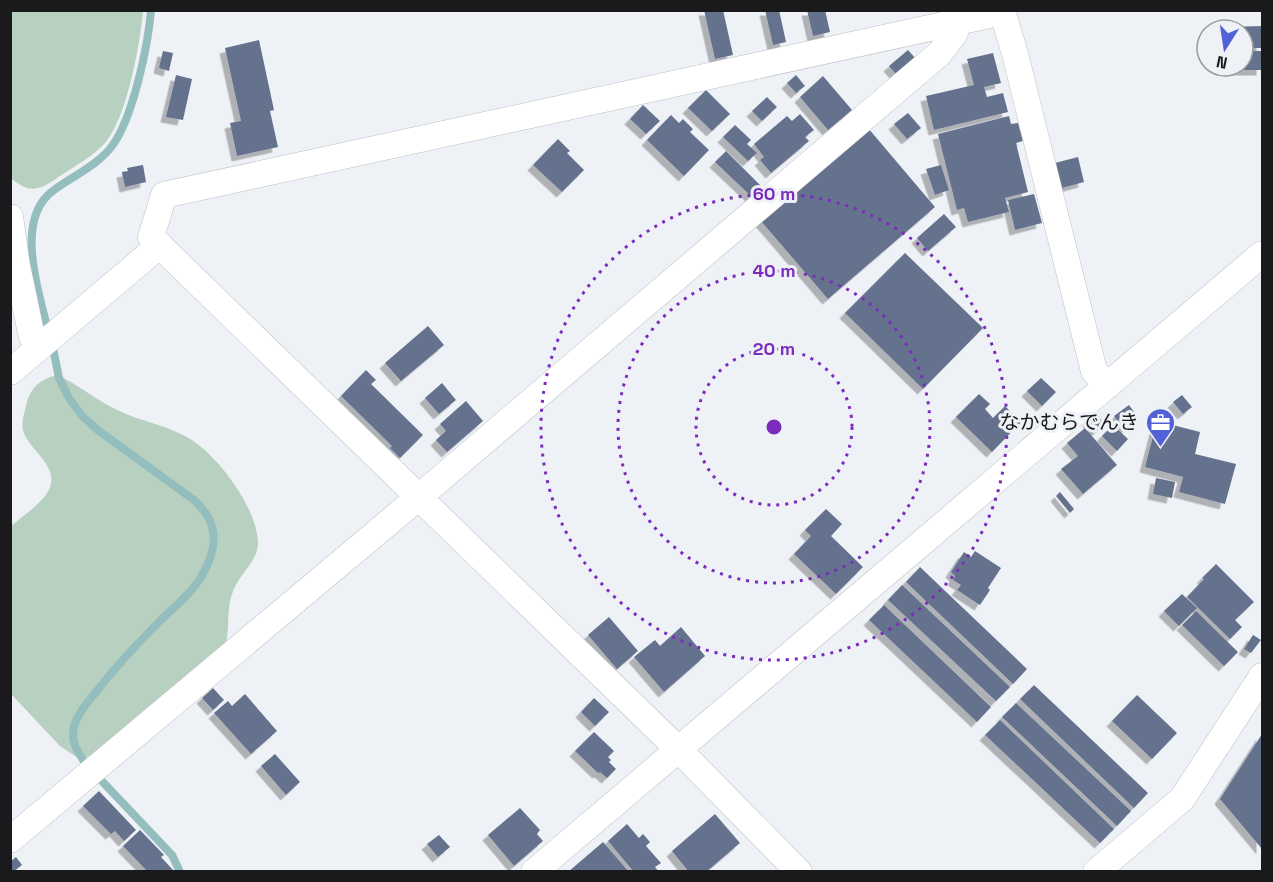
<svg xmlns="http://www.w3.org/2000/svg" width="1273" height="882" font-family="'Space Grotesk','Noto Sans JP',sans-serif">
<defs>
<filter id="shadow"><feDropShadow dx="-5.5" dy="5.5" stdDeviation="0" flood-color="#0004"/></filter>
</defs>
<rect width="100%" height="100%" fill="#eef1f6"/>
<path fill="#b8d0c0" d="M11,10L143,11C140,44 127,118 105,143C92,157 75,166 60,176C40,190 30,195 11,178Z
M56,375C77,383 94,399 115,409C137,420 161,424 183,435C215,450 259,509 258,545C257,561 240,574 234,589C226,605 230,625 226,643L89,757L75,756L60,746L11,694L10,527C21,517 46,501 50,487C58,464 28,450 23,430C21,422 25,410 27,402C32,386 40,380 56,375Z"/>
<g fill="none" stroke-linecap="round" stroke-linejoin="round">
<path stroke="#94bebe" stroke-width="8" d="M47,327C38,288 14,218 54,190C73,176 98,165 112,146C133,118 148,46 151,10
M53,348L59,378L69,398L82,416L99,431L194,500C220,523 218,549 201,577C191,594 174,607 160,621C137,644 116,666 96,692C88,702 78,713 74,726C70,741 78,753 86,764
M99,778L172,855L180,872"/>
</g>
<path fill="#65728d" filter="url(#shadow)" d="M704,10H723L733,55L715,59Z
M765,10H779L786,42L773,45Z
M807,10H825L830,32L813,36Z
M1262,26V48H1243V30H1227V27Z
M259,40L274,110L270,111L278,147L237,156L230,123L241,121L225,48Z
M908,50L916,59L897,75L889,66Z
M163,51L173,53L169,71L159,68Z
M1243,51H1262V70H1225V66H1243Z
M993,53L1001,83L984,87L987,97L1003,93L1008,112L934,130L926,96L974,85L967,59Z
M176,75L192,79L183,120L166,117Z
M796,75L805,86L796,93L787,83Z
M823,76L852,110L828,130L800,97Z
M706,90L730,114L712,131L688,108Z
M767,97L777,107L762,121L752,111Z
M643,105L660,121L646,134L630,119Z
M908,113L921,128L907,139L894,124Z
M800,114L814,130L805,137L809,141L771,173L760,160L764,157L754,144L787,116L792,121Z
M671,115L679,123L683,119L693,129L690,132L709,150L684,176L647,140Z
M1009,116L1011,124L1018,123L1023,141L1016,143L1028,192L1005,198L1009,212L968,222L964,208L957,210L938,134Z
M735,125L751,140L747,144L757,153L748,161L723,137Z
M868,128L935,207L828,299L760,220Z
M558,139L570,151L567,153L584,170L562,192L533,165Z
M726,151L764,189L754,199L715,162Z
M1078,157L1084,182L1062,188L1055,163Z
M143,165L146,182L125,187L122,172L128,171L127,168Z
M941,165L949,190L935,195L926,169Z
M1034,194L1042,223L1015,230L1008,200Z
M944,214L956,227L928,251L917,238Z
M905,253L983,328L923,389L845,313Z
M428,326L444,345L401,381L385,363Z
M366,370L376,380L371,384L423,435L400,458L390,448L392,446L341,396Z
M1041,378L1056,392L1042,406L1027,391Z
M442,383L456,400L439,414L425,398Z
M979,394L990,404L985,409L993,418L1005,406L1021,422L992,452L956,417Z
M1182,395L1192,407L1183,414L1173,402Z
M466,401L483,421L447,452L436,440L446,431L440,424Z
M1129,405L1139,419L1124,430L1114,416Z
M1095,414L1105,423L1097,431L1088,421Z
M1157,421L1200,432L1195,454L1236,464L1225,504L1179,492L1183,477L1145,467Z
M1113,425L1128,439L1117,451L1102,436Z
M1085,428L1117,465L1083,494L1061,469L1078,456L1067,443Z
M1156,478L1175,482L1172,498L1153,494Z
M1060,492L1074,509L1070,513L1056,496Z
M826,509L842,524L831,536L863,567L836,594L794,554L811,536L805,530Z
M975,551L1001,568L988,588L990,590L980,605L957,590L961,585L953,580L955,576L951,572L964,552L971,557Z
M1216,564L1254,602L1235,620L1242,627L1230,639L1187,597L1204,579L1202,578Z
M920,567L1027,669L1013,684L906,582Z
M902,585L1010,687L996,701L888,600Z
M1182,594L1197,608L1179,626L1164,611Z
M884,605L991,707L977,722L869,620Z
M1196,611L1238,652L1224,666L1182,625Z
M609,617L638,651L617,669L588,635Z
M681,627L705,656L664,692L634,657L655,640L660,646Z
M1253,635L1261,640L1251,653L1244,649Z
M1034,685L1148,793L1134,808L1020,699Z
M213,688L224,700L213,710L202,698Z
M245,694L277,731L251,754L214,713L228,701L232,706Z
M1137,695L1177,733L1152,759L1112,721Z
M594,698L609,712L595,726L581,712Z
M1016,703L1131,811L1117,826L1002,717Z
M1000,720L1114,829L1100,843L985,735Z
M594,732L614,751L608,757L611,760L609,762L616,769L607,778L600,772L598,773L575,751Z
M1262,734V849L1220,799Z
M275,754L300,782L286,795L261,766Z
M99,791L136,830L124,841L115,831L111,834L83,806Z
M520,808L540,830L537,834L543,841L514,866L488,835Z
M715,814L740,843L706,872H689L672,851Z
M627,824L639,838L643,834L650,842L646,846L661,863L655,867L659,872H634L608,841Z
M140,830L164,855L161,857L173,870L171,872H148L123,846Z
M439,835L450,847L438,857L427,844Z
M603,842L629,872H568Z
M16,857L22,865L13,872L10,868V862Z"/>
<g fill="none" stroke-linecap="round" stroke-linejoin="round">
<defs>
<path id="minor" d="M1002,10L1015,54L1094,371L1107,386
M10,217L17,266L32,337L40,347
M10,372L160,245
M10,840L419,497L940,53L955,33L953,23
M534,872L1262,254
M799,872L678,749L151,237L164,195L1003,12
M1096,872L1182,799L1262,676"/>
</defs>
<use href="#minor" stroke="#bdbfc5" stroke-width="27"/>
<use href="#minor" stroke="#fff" stroke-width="26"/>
</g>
<g fill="none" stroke="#7b2cbf" stroke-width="3" stroke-dasharray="3 6">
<circle cx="774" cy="427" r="78"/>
<circle cx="774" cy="427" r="156"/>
<circle cx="774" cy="427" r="233"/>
</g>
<defs>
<symbol id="office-pin" viewBox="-11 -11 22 30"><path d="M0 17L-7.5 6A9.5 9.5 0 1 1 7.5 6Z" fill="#5161d7" stroke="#eef1f6"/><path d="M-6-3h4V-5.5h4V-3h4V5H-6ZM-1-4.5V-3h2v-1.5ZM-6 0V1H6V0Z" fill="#fff"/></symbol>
</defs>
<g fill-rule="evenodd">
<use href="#office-pin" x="1144" y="406" width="33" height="45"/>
</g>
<g text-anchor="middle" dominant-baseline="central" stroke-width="6" stroke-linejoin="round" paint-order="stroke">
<g font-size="20" fill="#1a1a1c" stroke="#eef1f6" text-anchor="end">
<text x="1139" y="422">なかむらでんき</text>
</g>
</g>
<circle cx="774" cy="427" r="9" fill="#7b2cbf" stroke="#eef1f6" stroke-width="3"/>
<g font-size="18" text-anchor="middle" font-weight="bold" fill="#7b2cbf" stroke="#eef1f6" stroke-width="6" stroke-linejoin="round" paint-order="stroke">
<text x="774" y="200">60 m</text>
<text x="774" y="277">40 m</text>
<text x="774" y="355">20 m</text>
</g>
<rect width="1273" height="882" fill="none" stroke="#1a1a1c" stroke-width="24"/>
<g transform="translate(1225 48) rotate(192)"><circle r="28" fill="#eef1f6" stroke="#999b9f" stroke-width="1.5"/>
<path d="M0-4.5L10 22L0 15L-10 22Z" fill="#5161d7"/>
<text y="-9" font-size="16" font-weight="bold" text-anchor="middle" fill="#1a1a1c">N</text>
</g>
</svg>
